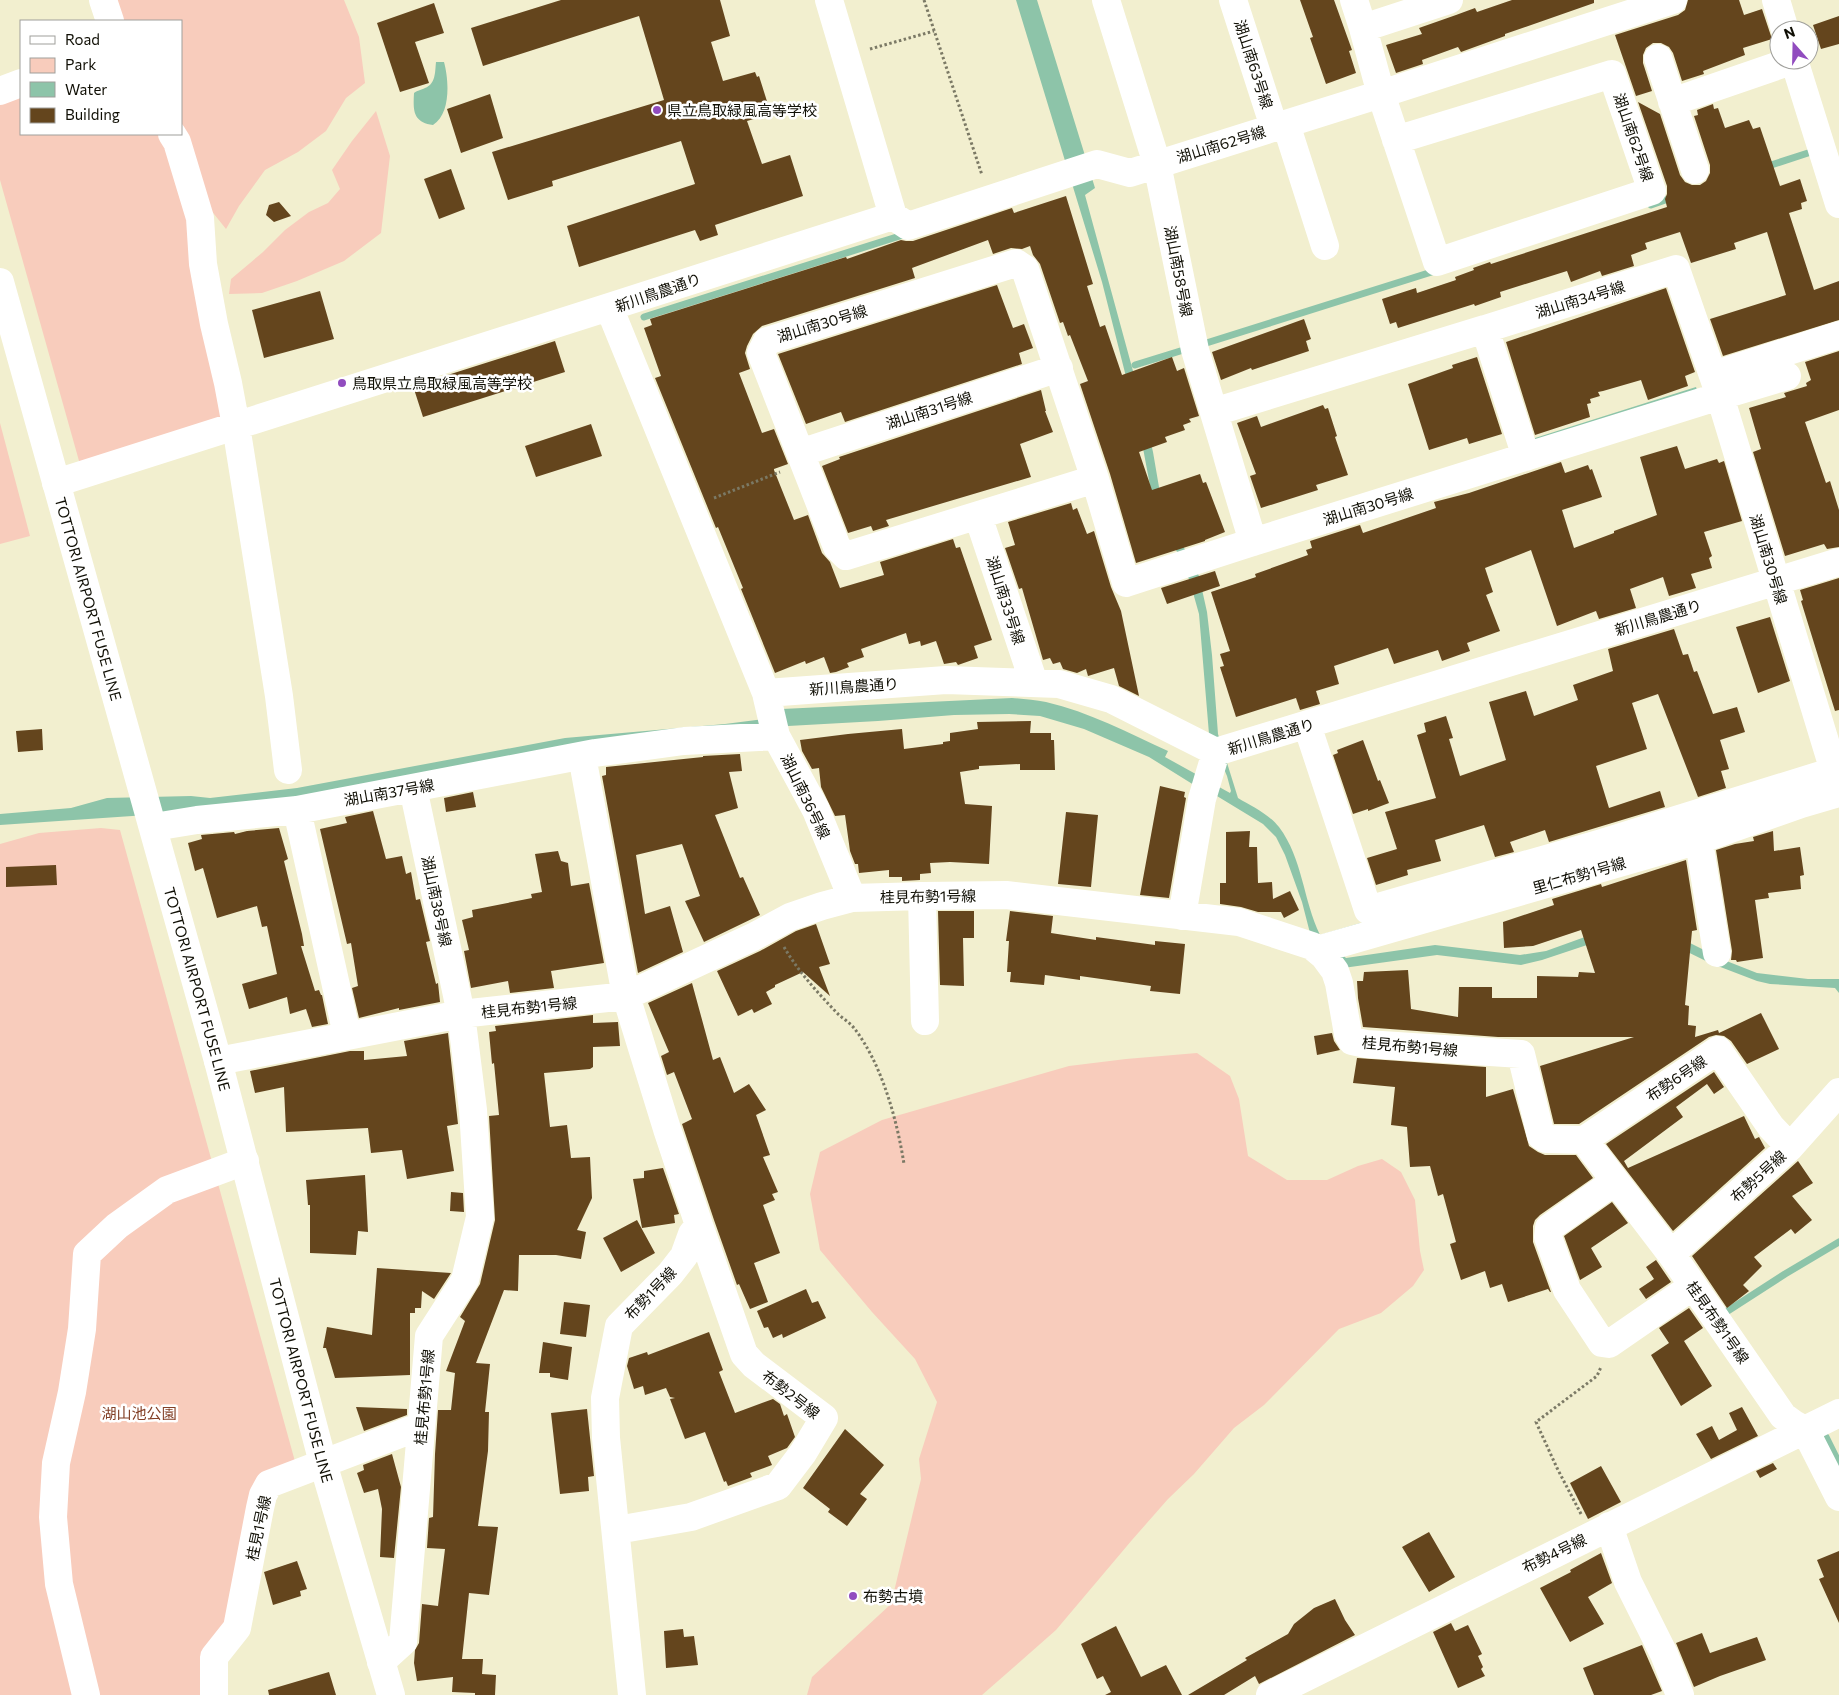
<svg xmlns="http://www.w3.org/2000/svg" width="1839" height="1695" font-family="Commissioner,'Noto Sans JP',sans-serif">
<rect width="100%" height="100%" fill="#f2efcf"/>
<path fill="#f8ccbc" d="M109,0H344L359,37L365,83L346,98L326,131L298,152L265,170L239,206L226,229L206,204L181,134V21H115Z
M21,92V134H168L176,154L226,423L81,468L0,180V100Z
M376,111L390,156L381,233L344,261L297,281L262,293L229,294L231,279L263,252L285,230L309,212L328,203L340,189L332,170L352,141Z
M0,423L30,536L0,544Z
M101,828L120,830L296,1465L263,1477L226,1623L203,1695H0V844L39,833Z
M1197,1053L1230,1076L1239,1099L1248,1156L1287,1180H1327L1358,1166L1382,1159L1401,1172L1415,1200L1420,1251L1424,1270L1413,1286L1381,1313L1339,1329L1264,1405L1234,1428L1194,1474L1168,1499L1132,1540L1056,1630L982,1695H807L812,1677L891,1604L921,1479L919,1459L937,1402L915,1359L872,1312L820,1250L810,1194L820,1152L882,1120L1069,1066L1126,1059Z"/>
<path fill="#8dc4a9" d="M1016,0H1037L1095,188L1085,195L1139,393L1153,452L1160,493L1178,539L1186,551L1199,576L1207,612L1212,655L1218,734L1238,798C1251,806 1269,814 1279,827C1303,859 1303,900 1320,935L1357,924L1426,906L1335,947L1346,958L1435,945L1520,955L1546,951L1621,924L1658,927L1724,960L1757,973L1808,979H1839V993L1835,988L1770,984L1757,981L1710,963L1653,935L1596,942L1542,960L1521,965L1437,955L1343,968L1310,933L1302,902L1285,855L1276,837L1263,824L1212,793L1194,785L1149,757L1084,729L1040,716L1009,714L954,715L878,721L788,726L765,731L309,802L191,812L0,825V814L71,808L107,798L191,796L210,798L297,788L565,738L725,724L764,719L782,709L1012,698C1023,699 1035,700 1046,702C1089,712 1129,733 1168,751L1165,757L1230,793L1231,791L1227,776L1209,734L1199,614L1190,582L1180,556L1171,543L1151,491L1140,432L1102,282Z
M436,62H444C449,80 451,114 433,125C413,122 413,111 414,93C418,90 421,90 425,88C436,84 435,71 436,62Z
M1696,387L1698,393L1536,444L1535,438Z"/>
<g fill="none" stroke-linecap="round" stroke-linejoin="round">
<path stroke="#8dc4a9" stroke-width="7" d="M1765,167L1808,153
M1651,205L1674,197
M644,317L903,235
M1200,345L1438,270
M1135,365L1190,348
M1725,1317L1723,1314L1785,1274L1839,1242
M1826,1437L1839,1463"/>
</g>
<path fill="#64451d" d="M561,0H720L730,36L711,42L723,81L755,72L757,77L759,76L771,114L747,121L762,164L790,155L803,196L715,225L718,235L700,241L695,230L579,267L567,226L695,184L681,141L552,181L553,186L508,200L492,152L664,100L639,16L483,66L471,28Z
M1300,0H1334L1352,50L1349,51L1356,73L1326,84L1310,38L1313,37Z
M1512,0H1594V3L1505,34V36L1461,52L1458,47L1422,60L1423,64L1396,73L1386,45L1422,34L1419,28L1456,15L1475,8L1477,12Z
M1688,0H1739L1744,15L1762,9L1772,39L1743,48L1745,55L1703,71L1704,74L1682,81L1673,53L1669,47L1661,43H1653L1646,48L1643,55V63L1652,91L1636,96L1615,35L1678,15L1685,10Z
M434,3L444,33L415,42L429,83L400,92L377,23Z
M1839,16V44L1821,49L1813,25Z
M490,94L503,138L461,153L447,109Z
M1638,102L1660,114L1680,175L1685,182L1692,185H1700L1706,181L1710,173V165L1694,116L1698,115L1697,110L1713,104L1714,109L1718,108L1725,128L1749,120L1753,129L1760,127L1780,186L1800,179L1807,201L1801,203L1802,209L1789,213L1814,290L1839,281V320L1723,356L1710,319L1786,295L1767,232L1734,243L1736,249L1691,263L1680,232L1645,243L1647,249L1631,255L1634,266L1602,276L1600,271L1571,282L1567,271L1500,292L1501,297L1475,306L1474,304L1398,328L1396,322L1390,324L1382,299L1416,288L1417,293L1456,280L1455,277L1474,270L1473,268L1490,262L1491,264L1667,207L1665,199L1667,194V186Z
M451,169L465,209L439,219L424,179Z
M1066,196L1093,284L1087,286L1100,327L1105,325L1122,375L1172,357L1177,371L1184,368L1199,416L1189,419L1191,422L1183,425L1185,430L1165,437L1167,442L1139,452L1152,490L1200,474L1203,483L1206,482L1225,532L1205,540V541L1136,563L1110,474L1080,384L1088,381L1070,335L1068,336L1063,322L1060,323L1040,264L1033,255L1030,246L1022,249L1011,248L993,254L988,240L912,268L915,278L762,326L753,334L747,346L745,353L750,369L739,373L762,433L774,429L788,464L774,469V470L794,520L808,515L822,553L830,562L840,588L884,575L880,562L953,539L956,548L960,547L992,640L974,646L978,658L958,665L956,662L944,664L936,641L921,646L920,641L909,644L906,633L861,649L864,657L847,663L849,667L836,672L830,673L824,657L806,664L805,661L775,673L741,589L743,588L718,527L716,528L655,378L661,376L644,328L652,325L650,319L846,257L847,259L901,240L906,241H913L1012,208L1014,213Z
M279,202L291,216L274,222L266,215L269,205Z
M997,285L1013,328L1024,324L1033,348L1019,353L1022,364L845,422L841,412L806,424L778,354Z
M1666,288L1695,372L1685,376L1688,386L1648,400L1641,380L1603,391L1598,392L1600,396L1590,399L1591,403L1587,404L1590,417L1535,435L1506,342Z
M320,291L334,339L264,358L252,310Z
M1304,319L1311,339L1306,341L1309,351L1252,370L1251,368L1221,380L1212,352Z
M555,341L565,372L423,417L413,386Z
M1839,351V410L1805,422L1826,483L1830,481L1839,510V547L1827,549L1824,544L1785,556L1753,452L1761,449L1749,408L1786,397L1784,393L1807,386L1806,383L1811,380L1805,362Z
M1477,357L1502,434L1469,444L1467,438L1429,450L1408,384L1453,368L1452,365Z
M1041,390L1046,411H1045L1053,432L1020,444L1031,477L886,520L889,526L873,531L871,526L848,533L822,466L840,459L839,457Z
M1323,405L1325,409L1328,408L1337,436L1335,437L1348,475L1316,485L1318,490L1261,508L1250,476L1256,474L1237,423L1257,416L1261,427Z
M591,424L602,456L536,477L525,446Z
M1677,446L1685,469L1717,459L1719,463L1724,461L1742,521L1704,532L1712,556L1709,558L1712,568L1691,574L1696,588L1669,596L1663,577L1630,589L1636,608L1599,619L1596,611L1557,626L1531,550L1485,568L1493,592L1486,595L1500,631L1467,643L1470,651L1442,661L1438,650L1394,664L1388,648L1334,666L1339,684L1316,691L1320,704L1300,710L1296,698L1236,717L1220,667L1224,666L1220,654L1230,651L1211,592L1256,577L1255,574L1308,555L1306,550L1312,548L1310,541L1360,525L1363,533L1436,508L1434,502L1469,493L1561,462L1565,473L1588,465L1590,470L1592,469L1602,497L1562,510L1574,548L1614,533V531L1657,515L1640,457Z
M1071,503L1073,510L1077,508L1087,534L1094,531L1111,587L1121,611L1139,696L1119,686L1114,668L1088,676L1086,669L1077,673L1063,669L1060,662L1053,664L1050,658L1043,660L1022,588L1019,589L1005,548L1015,545L1008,522Z
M1215,571L1220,586L1167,604L1161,588Z
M1839,578V710L1835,711L1801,601L1803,600L1800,590Z
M1770,617L1790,681L1758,693L1736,627Z
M1674,629L1683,655L1688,654L1694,672L1697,671L1713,714L1737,707L1745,732L1720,740L1729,769L1721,771L1726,788L1698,797L1658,694L1632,703L1647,749L1596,766L1609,808L1660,791L1665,807L1549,842L1545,830L1510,842L1514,852L1495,857L1484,825L1435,840L1441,861L1407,870L1408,875L1376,885L1367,858L1397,849L1385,812L1436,798L1417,735L1426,732L1424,723L1446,716L1453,738L1449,739L1460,776L1506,760L1489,702L1526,691L1534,716L1578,700L1573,685L1613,671L1608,649Z
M1031,721L1030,733H1051V740H1054L1055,770H1020V764L979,766V769L960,772L965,804L992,806L989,864L950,862L930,863L931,873L920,874V880L902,881V877H889V870L859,873L858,864H855L850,851L845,815L835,816L821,787L819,768L812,769L802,751L800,740L848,734L902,729L904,749L943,744V742L950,741V733L978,729L977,722Z
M42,729L43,750L18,752L16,731Z
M1363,740L1378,781L1380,780L1389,803L1368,811V809L1353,814L1333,755L1338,753L1337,750Z
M740,754L742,771L729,772L738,808L715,815L740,878L743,877L760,915L704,942L685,901L700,896L682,844L636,855L645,914L670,906L683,952L638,973L602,776L606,775V767L703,757V756Z
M1160,786L1185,792L1184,797L1186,798L1169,898L1140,895Z
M473,792L476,807L446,812L444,798Z
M373,811L386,859L402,856L406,874L411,872L416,900L420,899L430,941L426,942L436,984L438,983L440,1002L399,1010V1008L359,1018L352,988L358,986L351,943L347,944L320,829L347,823L345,817Z
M1066,812L1098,815L1091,887L1058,884Z
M279,828L288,859L284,861L302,934L304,946H301L315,991L319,990L321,995H322L328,1024L312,1027L306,1009L290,1014L287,997L249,1009L242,984L277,974L267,926L262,927L257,906L217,918L203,868L195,871L188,843L202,839L201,835L234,832L235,834L247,831Z
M1250,831L1249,847H1257L1258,883L1272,882L1273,899L1290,891L1299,910L1284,918L1281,912H1258L1241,907L1220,904V883H1226V832Z
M1773,831L1774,851L1800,847L1804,875L1800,876L1801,889L1768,893L1769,898L1755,900L1763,958L1737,962L1736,960H1731L1732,951L1716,850L1735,844L1754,841L1753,837Z
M558,851L561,861L568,863L571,886L589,883L604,963L551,971L554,988L510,993L508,981L471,988L464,951L469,950L462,920L473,917L472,910L532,898L531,894L542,892L535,854Z
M1686,860L1697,930L1692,931L1685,1005L1689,1006L1688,1025L1696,1026L1695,1037L1718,1030L1719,1033L1761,1013L1779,1049L1747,1064L1731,1041L1724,1036L1716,1035L1709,1037L1579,1124H1554L1540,1066L1634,1037H1498L1363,1027L1358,998L1357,981H1363L1364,972L1408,970L1411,1009L1458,1017L1459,987H1492V998H1537V976L1578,977L1579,972L1595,973L1581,930L1533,946L1504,948L1503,922L1554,905L1552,899L1601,884L1602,887Z
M56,865L57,885L6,887V867Z
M938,911H974V938H963L964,986L940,985Z
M1010,911L1053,916L1051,933L1096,940V937L1155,945V941L1185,944L1180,994L1150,991L1151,986L1080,976V980L1045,975L1044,985L1010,982L1011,972H1007L1009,941H1006Z
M816,924L830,964L819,967L830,996L803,972L775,985V987L766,992L772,1004L754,1013L752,1009L738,1016L717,971L760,951L796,931Z
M692,983L713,1060L720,1057L734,1093L749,1084L766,1110L756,1115L770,1155L763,1157L778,1192L772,1194L775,1200L763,1205L780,1253L754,1263L768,1302L750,1309L739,1284L737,1285L714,1220L682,1124L692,1119L674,1072L667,1075L661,1056L669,1052L648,1003Z
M593,1015V1023L618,1022L620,1046L593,1047V1067L590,1069L544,1073L550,1127L567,1125L571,1158L590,1157L592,1198L577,1230L586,1232L581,1259L556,1255H519L518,1291L504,1290L476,1363L490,1364L485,1412H489L488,1451L478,1526L498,1527L489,1595L469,1593L462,1659H483L482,1674L496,1675L495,1695H475V1693L452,1692L453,1677L417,1681L414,1663L415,1650L419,1643L422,1604L438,1606L445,1549L427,1548L429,1518L433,1517L435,1454L438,1410H451L455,1373L446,1371L465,1321L460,1317L480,1284L495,1220L489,1116L499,1115L494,1063L492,1064L489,1032L496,1031L495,1026Z
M448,1033L458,1124L447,1126L454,1171L407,1179L402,1150L371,1153L368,1128L286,1132L284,1087L255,1093L250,1071L350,1051H364V1060L407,1056L404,1041Z
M1332,1033L1334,1041L1340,1050L1317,1055L1314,1036Z
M1357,1058L1486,1067V1097L1513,1089L1529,1146L1538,1152L1545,1155H1576L1593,1178L1540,1215L1535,1220L1533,1226V1242L1551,1292H1550L1548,1289L1508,1302L1502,1284L1490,1288L1485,1271L1461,1280L1450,1244L1456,1242L1443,1194L1438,1196L1430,1166L1410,1167L1407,1127L1391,1125L1395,1087L1353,1083Z
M1714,1072L1724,1087L1714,1094L1707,1084L1676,1107L1683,1117L1624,1161L1628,1168L1744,1116L1755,1139L1759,1137L1765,1148L1673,1231L1606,1144Z
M1798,1161L1813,1183L1792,1196L1812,1220L1795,1234L1791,1229L1754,1257L1762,1266L1743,1285L1749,1291L1727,1308L1692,1256Z
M663,1168L679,1214L674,1215L675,1223L642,1228L633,1179L644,1178V1171Z
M365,1175L368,1232L358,1231L356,1255L310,1253V1205H308L306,1180Z
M451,1192L463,1193L464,1212L450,1211Z
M1612,1202L1628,1223L1591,1248L1602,1267L1580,1280L1564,1236Z
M637,1220L655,1253L621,1272L603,1238Z
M1656,1260L1671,1282L1646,1299L1639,1289L1654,1279L1646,1267Z
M377,1268L451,1273L434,1299L422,1291L421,1308H415V1313H410V1375L335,1378L326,1348H323L327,1327L372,1335Z
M806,1289L812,1303L818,1301L826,1318L783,1338L782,1334L773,1338L768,1327L764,1328L757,1311Z
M564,1302L590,1305L586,1337L560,1334Z
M1689,1308L1703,1328L1684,1341L1712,1386L1681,1406L1651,1355L1669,1343L1659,1328Z
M709,1332L723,1370L719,1372L735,1413L773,1399L780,1404L784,1416L787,1414L795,1437L787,1448L768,1456L772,1465L750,1473L752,1477L728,1486L726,1481L724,1482L705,1432L685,1439L670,1399L675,1398L670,1397L666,1388L645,1395L643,1386L634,1389L627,1366L629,1358L647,1352L648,1355Z
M543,1342L572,1347L568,1380L550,1377V1373H539Z
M356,1407L407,1409V1415L364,1431Z
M1742,1407L1758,1436L1711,1459L1696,1434L1712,1426L1719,1440L1737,1430L1729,1413Z
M587,1409L594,1476L588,1477L589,1491L560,1494L551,1413Z
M845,1429L884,1465L860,1494L867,1499L847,1526L828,1512L830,1509L803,1488Z
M392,1454L401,1487L394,1558L380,1557L382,1509L378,1489L364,1493L357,1473L364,1470L363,1465Z
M1773,1463L1777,1469L1760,1478L1756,1471Z
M1601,1466L1621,1502L1588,1519L1570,1483Z
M1429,1532L1455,1577L1429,1592L1402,1547Z
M1839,1551V1623L1819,1579L1824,1577L1817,1560Z
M1601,1553L1612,1583L1588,1597L1604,1624L1570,1642L1540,1588L1571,1572L1570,1570Z
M297,1561L307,1589L300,1591L301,1596L273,1605L264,1572Z
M1335,1599L1345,1620L1355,1635L1259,1684L1255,1676L1224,1695H1188L1247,1660L1245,1658L1288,1634L1294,1624L1314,1608Z
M1451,1623L1455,1631L1468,1625L1482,1654L1478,1656L1483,1667L1481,1669L1485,1676L1458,1688L1433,1632Z
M1116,1626L1141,1677L1166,1665L1182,1695H1105L1111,1692L1103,1676L1097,1679L1081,1644Z
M683,1629L684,1637L694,1636L698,1665L666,1668L664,1631Z
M1702,1633L1710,1653L1757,1637L1766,1660L1720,1676L1694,1687L1676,1643Z
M1642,1645L1662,1691L1651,1695H1594L1583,1668Z
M329,1672L336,1695H269L268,1690Z"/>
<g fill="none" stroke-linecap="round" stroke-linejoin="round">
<path stroke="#7b7965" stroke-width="3" stroke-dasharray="2.5 2.5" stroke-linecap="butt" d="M924,0L982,175
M870,49L934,31
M714,498L780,472
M784,947C798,971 817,992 837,1013C842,1018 849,1022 854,1028C882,1064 897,1120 904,1164
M1581,1514L1557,1468L1536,1422L1597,1376L1601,1367"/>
<path stroke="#fff" stroke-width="28" d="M103,0L110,21
M829,0L893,216L609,307L766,693L946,680L1059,684L1111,699L1216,752L1839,562
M1106,0L1157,164L1195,350L1253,542
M1233,0L1274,127
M1354,0L1363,28L1449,0
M1363,28L1381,94L1673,0
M1658,58L1695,170
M0,91L21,83
M1672,102L1794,60
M1286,124L1325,246
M172,134L177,142L200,218L203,264L214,324L228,383L236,426L279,696L288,770
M893,216L908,226L1097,164L1130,173L1381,94L1437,262L1652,191L1612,74L1396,140
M1713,375L1839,335
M1214,412L1485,329
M800,453L1059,368
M1526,457L1485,329L1676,269L1720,396L1787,376
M1095,479L846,556L837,547L761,353L767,341L1016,263L1025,269L1095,479L1126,583L1253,542L1720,396L1834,771L1598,844L1368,910L1307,725
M56,483L609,307
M978,516L1034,683
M766,693L776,736L816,810L852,898
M582,756L626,996L667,1129L699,1225L692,1234L684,1256L670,1274L619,1326L605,1398L606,1438L632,1695
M297,810L347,1035
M1696,823L1717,953
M154,827L197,820L297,810L595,753L684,741L776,736
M922,896L925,1021
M1182,916L1202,799L1216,752
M1317,950L1699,840L1801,804L1839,793
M218,1061L461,1014L626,996L753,937L790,917L822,906L852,898L922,896L1006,895L1239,922L1312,946L1324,956L1335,971L1339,983L1348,1034L1352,1041L1366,1044L1521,1054L1541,1136L1546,1139L1584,1140L1674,1258L1783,1416L1794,1424L1805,1430L1839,1497
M1584,1140L1718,1050L1771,1127L1790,1147
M1615,1181L1549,1228L1548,1237L1567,1290L1602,1343L1609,1344L1693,1286
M1671,1254L1790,1147L1839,1092
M1609,1526L1628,1582L1664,1654L1680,1695
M617,1530L691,1517L778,1486L803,1453L824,1418L754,1365L744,1354L699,1225
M381,1662L403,1642L429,1336L465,1280L480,1217L473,1110L461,1014L413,788
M86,1695L59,1584L53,1517L56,1463L72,1392L82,1329L87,1254L117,1226L167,1190L245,1161
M214,1695V1657L237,1628L260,1508L263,1495L269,1484L421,1426
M1270,1695L1839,1413"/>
<g stroke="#fff" stroke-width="28">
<path d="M1776,0L1785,30"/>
<path d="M1794,60L1839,204"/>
<path id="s1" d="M0,282L218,1061L323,1463L391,1695"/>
</g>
</g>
<g fill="#914cbf" stroke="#fff" stroke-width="2">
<circle cx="657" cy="110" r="5"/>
<circle cx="342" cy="383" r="5"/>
<circle cx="853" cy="1596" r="5"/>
</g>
<g text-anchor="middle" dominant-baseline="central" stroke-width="5" stroke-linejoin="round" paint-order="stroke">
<g font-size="15" fill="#100f05" stroke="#fff">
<text transform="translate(1254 64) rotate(72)">湖山南63号線</text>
<text transform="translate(1634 137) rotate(71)">湖山南62号線</text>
<text transform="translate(1221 144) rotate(-17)">湖山南62号線</text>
<text transform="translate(1179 271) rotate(79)">湖山南58号線</text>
<text transform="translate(658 292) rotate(-19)">新川鳥農通り</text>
<text transform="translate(1580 299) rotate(-17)">湖山南34号線</text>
<text transform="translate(822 323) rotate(-17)">湖山南30号線</text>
<text transform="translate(929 410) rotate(-18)">湖山南31号線</text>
<text transform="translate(1368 506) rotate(-17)">湖山南30号線</text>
<text transform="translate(1769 559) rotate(73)">湖山南30号線</text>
<text stroke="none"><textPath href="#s1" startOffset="329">TOTTORI AIRPORT FUSE LINE</textPath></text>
<text transform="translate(1006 600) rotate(72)">湖山南33号線</text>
<text transform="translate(1658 617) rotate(-17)">新川鳥農通り</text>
<text transform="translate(854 686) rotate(-4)">新川鳥農通り</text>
<text transform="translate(1271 736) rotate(-17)">新川鳥農通り</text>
<text transform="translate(389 792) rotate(-10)">湖山南37号線</text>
<text transform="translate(806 796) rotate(64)">湖山南36号線</text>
<text transform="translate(1579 875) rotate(-16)">里仁布勢1号線</text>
<text transform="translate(928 896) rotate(-1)">桂見布勢1号線</text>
<text transform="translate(437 901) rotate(78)">湖山南38号線</text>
<text stroke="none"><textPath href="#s1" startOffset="734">TOTTORI AIRPORT FUSE LINE</textPath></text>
<text transform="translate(529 1007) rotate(-6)">桂見布勢1号線</text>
<text transform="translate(1410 1046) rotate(5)">桂見布勢1号線</text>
<text transform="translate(1676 1078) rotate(-34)">布勢6号線</text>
<text transform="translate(1758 1176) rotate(-42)">布勢5号線</text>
<text transform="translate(650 1293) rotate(-46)">布勢1号線</text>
<text transform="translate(1718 1322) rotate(55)">桂見布勢1号線</text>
<text stroke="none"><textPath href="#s1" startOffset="1139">TOTTORI AIRPORT FUSE LINE</textPath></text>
<text transform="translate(791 1394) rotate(38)">布勢2号線</text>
<text transform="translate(424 1397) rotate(-85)">桂見布勢1号線</text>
<text transform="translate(258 1528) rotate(-78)">桂見1号線</text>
<text transform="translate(1554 1553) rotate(-26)">布勢4号線</text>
</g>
<g font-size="15" fill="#100f05" stroke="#fff" text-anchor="start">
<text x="667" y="110">県立鳥取緑風高等学校</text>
<text x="352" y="383">鳥取県立鳥取緑風高等学校</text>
<text x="863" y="1596">布勢古墳</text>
</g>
<g font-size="15" fill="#834027" stroke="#fff">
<text x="139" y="1413">湖山池公園</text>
</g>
</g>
<rect x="20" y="20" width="162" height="115" fill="#ffffff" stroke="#9f9f9b"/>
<rect x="30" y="36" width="25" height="8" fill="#ffffff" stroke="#9f9f9b"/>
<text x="65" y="45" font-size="15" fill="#100f05">Road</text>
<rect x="30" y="58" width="25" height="15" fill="#f8ccbc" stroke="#9f9f9b"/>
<text x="65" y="70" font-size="15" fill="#100f05">Park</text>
<rect x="30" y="82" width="25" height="15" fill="#8dc4a9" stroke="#9f9f9b"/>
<text x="65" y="95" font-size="15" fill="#100f05">Water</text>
<rect x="30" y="108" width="25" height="15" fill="#64451d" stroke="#9f9f9b"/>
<text x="65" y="120" font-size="15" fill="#100f05">Building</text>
<g transform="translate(1794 45) rotate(340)"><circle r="24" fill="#ffffff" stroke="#9f9f9b"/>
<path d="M0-4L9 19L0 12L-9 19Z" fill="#914cbf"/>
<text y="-8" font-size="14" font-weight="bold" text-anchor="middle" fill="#100f05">N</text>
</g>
</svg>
